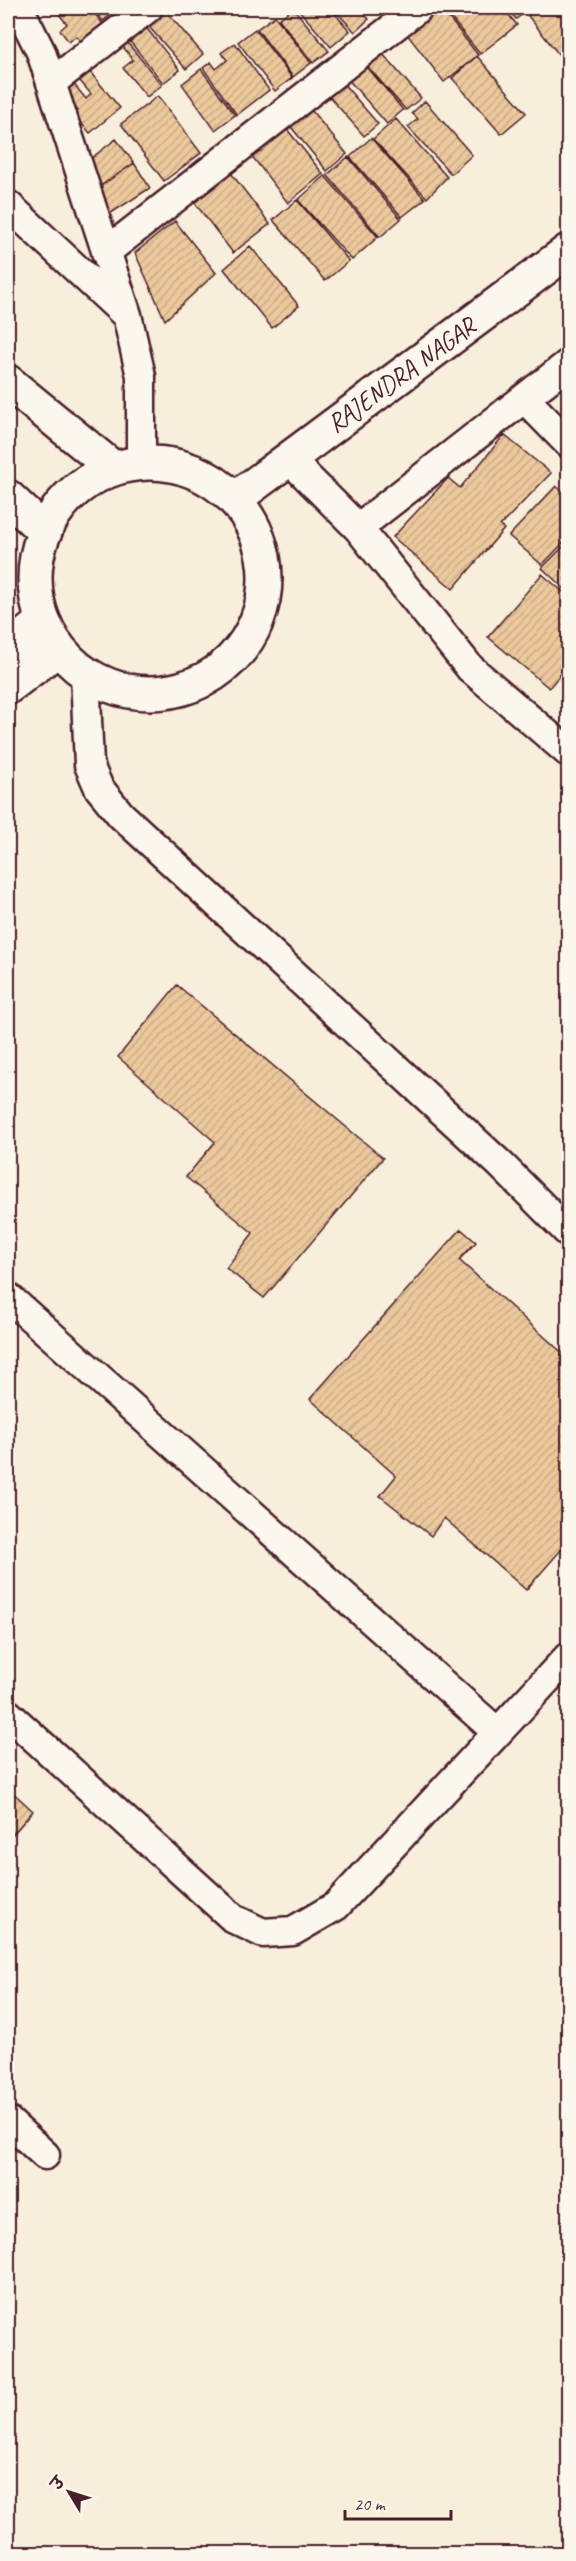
<svg xmlns="http://www.w3.org/2000/svg" width="576" height="2561" font-family="Caveat,'Playpen Sans Deva',sans-serif">
<defs>
<pattern id="building-hatch" width="6" height="6" patternUnits="userSpaceOnUse" patternTransform="scale(1.5)"><rect width="6" height="6" fill="#ebc99c"/><path d="M-1 1l2-2M0 6l6-6M5 7l2-2" fill="none" stroke="#cbac87"/></pattern>
</defs>
<rect width="100%" height="100%" fill="#f8eedc"/>
<filter id="ink" filterUnits="userSpaceOnUse"><feTurbulence type="fractalNoise" baseFrequency=".0167" numOctaves="2"/><feDisplacementMap in="SourceGraphic" scale="12" xChannelSelector="R" yChannelSelector="G"/><feConvolveMatrix kernelMatrix="1 2 1 2 8 2 1 2 1" color-interpolation-filters="sRGB"/></filter>
<g filter="url(#ink)">
<path fill="url(#building-hatch)" stroke="#4a1f2b" stroke-width="1.5" d="M54,8H90L103,24L81,42L76,36L69,42L60,30L67,24Z
M92,8H119L103,21Z
M159,8H163L203,54L186,69L144,21Z
M293,8L329,51L313,63L279,19Z
M297,8H330L350,31L331,47Z
M333,8H359L369,19L355,32Z
M431,8H441L478,55L444,82L403,29Z
M443,8H503L517,25L480,54Z
M507,8H531L516,19Z
M539,8H561L568,16V66L528,16Z
M275,16L311,63L293,77L257,29Z
M141,21L180,70L163,83L124,34Z
M255,29L292,78L275,91L238,42Z
M122,36L162,85L147,97L123,68L133,60L118,40Z
M235,43L269,90L237,115L203,68L211,62L216,69L227,60L221,53Z
M382,53L421,98L406,110L367,66Z
M477,56L526,113L501,134L452,78Z
M363,62L403,110L387,124L346,77Z
M85,66L120,108L90,133L74,115L78,111L63,92L73,83L86,99L91,94L75,75Z
M201,69L235,115L215,130L182,84Z
M342,82L378,124L364,136L328,95Z
M158,96L201,153L164,181L121,124Z
M425,101L472,155L451,174L408,127L418,119L412,113Z
M307,105L347,154L327,171L287,122Z
M396,119L447,177L427,198L373,139Z
M286,128L323,174L288,203L251,155Z
M371,138L425,199L402,217L350,157Z
M116,139L134,163L99,187L89,160Z
M348,157L401,219L380,237L327,175Z
M134,163L150,188L108,215L99,187Z
M231,173L270,224L233,253L194,202Z
M325,176L378,237L352,260L298,200Z
M297,200L349,261L325,281L273,220Z
M175,221L216,273L165,320L135,253Z
M250,246L299,306L272,328L224,269Z
M504,435L551,473L500,526L504,529L453,589L393,537L448,478L460,488Z
M556,486L568,496V538L542,565L509,536Z
M568,542V592L542,568Z
M542,574L568,596V665L549,688L488,637Z
M568,668V686L560,679Z
M177,985L383,1158L264,1298L226,1268L253,1233L186,1177L215,1142L118,1057Z
M461,1229L476,1242L459,1260L568,1358V1542L526,1590L444,1518L431,1536L380,1496L396,1476L310,1399Z
M8,1788L33,1811L8,1840Z"/>
<g fill="none" stroke-linecap="round" stroke-linejoin="round">
<defs>
<path id="minor" d="M19,8L41,52L127,315L141,376V463
M51,83L148,8
M8,205L125,314
M106,252L418,8
M525,399L568,443
M288,458L358,528L470,668L568,752
M358,528L568,364
M85,673L89,765L99,788L121,815L500,1164L568,1232
M8,1297L497,1732
M8,1714L234,1919L263,1933L293,1931L336,1906L568,1657
M8,2121L45,2155"/>
<path id="tertiary" d="M235,499L568,251
M8,649L43,621
M8,687L58,649"/>
<path id="secondary" d="M8,382L113,468
M35 578a115 115 0 1 1 230 0a115 115 0 1 1-230 0Z
M8,497L45,532"/>
</defs>
<use href="#minor" stroke="#4a1f2b" stroke-width="33"/>
<use href="#tertiary" stroke="#4a1f2b" stroke-width="38"/>
<use href="#secondary" stroke="#4a1f2b" stroke-width="38"/>
<use href="#minor" stroke="#fbf7ec" stroke-width="28"/>
<use href="#tertiary" stroke="#fbf7ec" stroke-width="33"/>
<use href="#secondary" stroke="#fbf7ec" stroke-width="33"/>
</g>
</g>
<g text-anchor="middle" dominant-baseline="central" stroke-width="5" stroke-linejoin="round" paint-order="stroke">
<g font-size="26" fill="#4a1f2b" stroke="#fbf7ec">
<text transform="translate(401 375) rotate(-36)">RAJENDRA NAGAR</text>
</g>
</g>
<rect width="576" height="2561" fill="none" stroke="#fbf7ec" stroke-width="30"/>
<rect x="15" y="15" width="546" height="2531" fill="none" stroke="#4a1f2b" stroke-width="2" filter="url(#ink)"/>
<g transform="translate(69 2492) rotate(308)" stroke="#fbf7ec" stroke-width="4.5" paint-order="stroke">
<path d="M0-4.5L10 22L0 15L-10 22Z" fill="#4a1f2b"/>
<text y="-9" font-size="16" font-weight="bold" text-anchor="middle" fill="#4a1f2b">उ</text>
</g>
<path d="M345 2510v9h106v-9" fill="none" stroke="#4a1f2b" stroke-width="3"/>
<text x="354" y="2510" font-size="18" fill="#4a1f2b" stroke="#fbf7ec" stroke-width="4.5" paint-order="stroke">20 m</text>
</svg>
